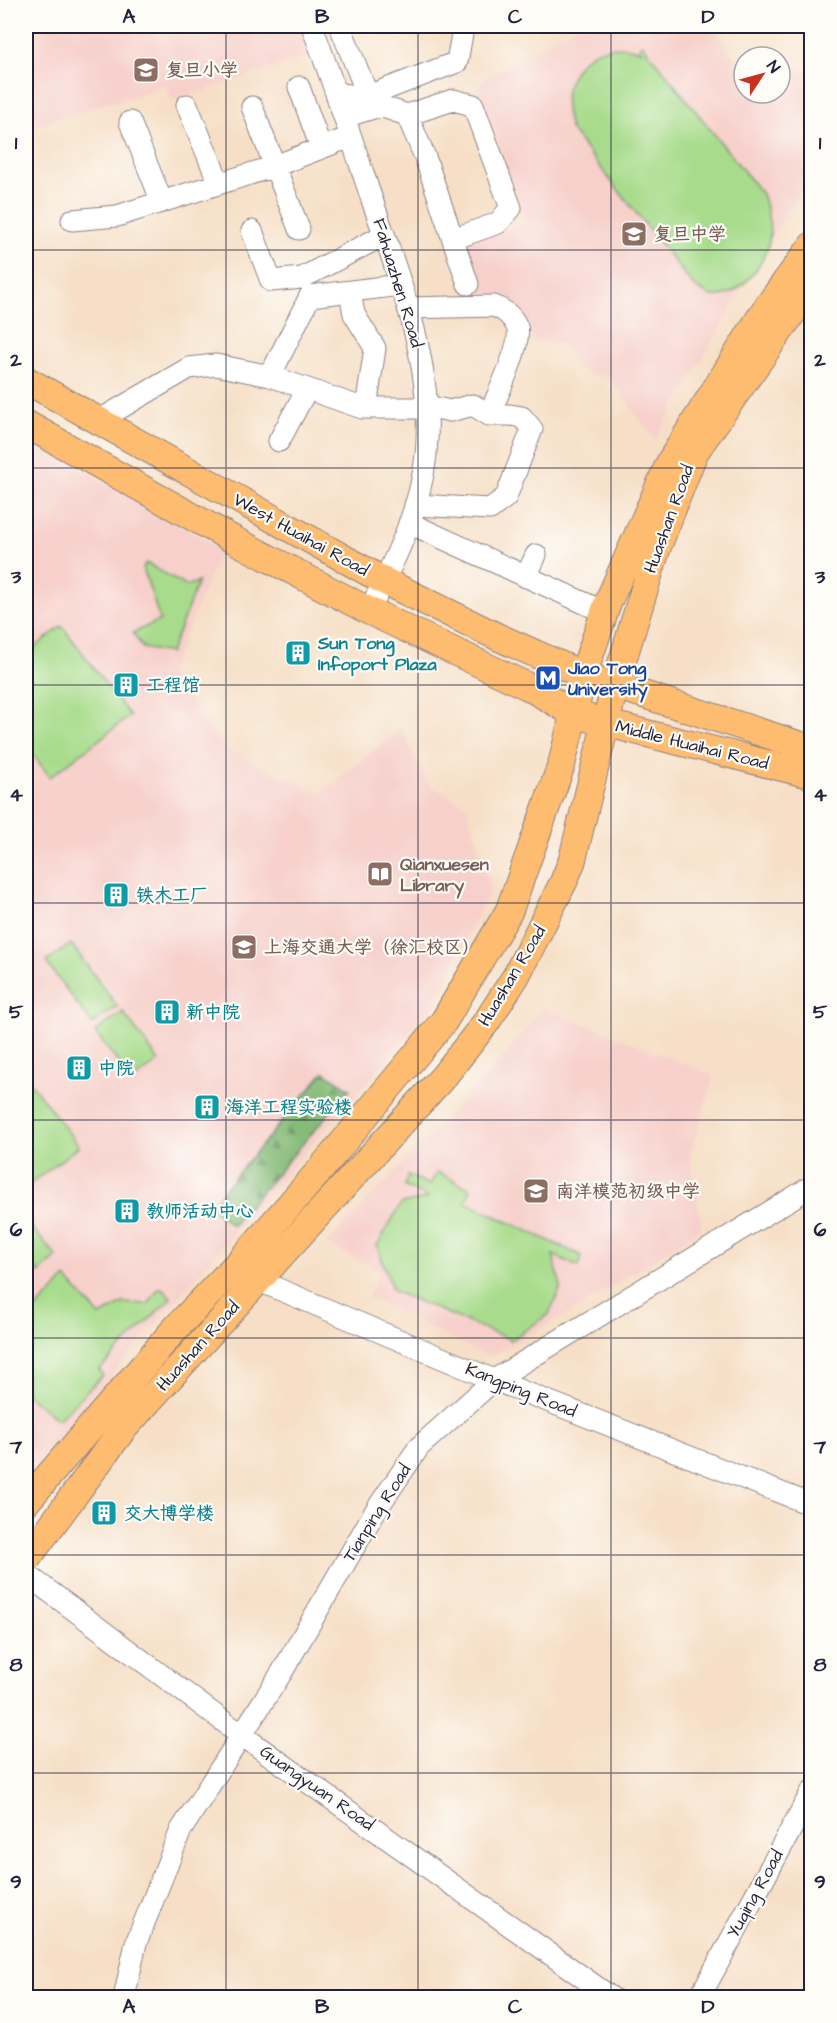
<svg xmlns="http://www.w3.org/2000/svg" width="837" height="2023" font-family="'Architects Daughter','LXGW WenKai TC',sans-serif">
<defs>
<pattern id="forest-firs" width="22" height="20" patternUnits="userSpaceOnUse" patternTransform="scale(1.5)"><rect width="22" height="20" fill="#86bc78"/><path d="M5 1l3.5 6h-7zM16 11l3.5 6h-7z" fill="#6d9864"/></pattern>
</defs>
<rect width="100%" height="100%" fill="#fdfcf7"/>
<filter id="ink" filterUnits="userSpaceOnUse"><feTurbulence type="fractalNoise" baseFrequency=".0167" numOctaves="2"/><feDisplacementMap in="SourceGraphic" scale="12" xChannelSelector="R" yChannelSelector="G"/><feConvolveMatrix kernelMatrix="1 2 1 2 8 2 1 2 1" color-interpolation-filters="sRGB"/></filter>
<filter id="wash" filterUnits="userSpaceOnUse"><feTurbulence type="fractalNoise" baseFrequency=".008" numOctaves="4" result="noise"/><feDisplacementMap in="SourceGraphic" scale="24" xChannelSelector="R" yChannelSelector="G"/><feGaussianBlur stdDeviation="1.35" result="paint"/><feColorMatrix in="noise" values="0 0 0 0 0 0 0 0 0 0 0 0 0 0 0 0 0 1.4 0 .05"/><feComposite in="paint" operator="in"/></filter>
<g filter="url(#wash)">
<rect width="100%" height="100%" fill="#f6dfc6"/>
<path fill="#f7d0cb" d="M26,26H304L314,54L172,101L166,86L26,128Z
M576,26H712L744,70V93H761L765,99L773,93H780V88L811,64V177L762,251L705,355L655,440L611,380L577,369L563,344L533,341L522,311L475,288L461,244L527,223L492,124L478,103L480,82Z
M26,437L221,549L170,671L222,747L320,794L401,728L429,785L466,805L491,888L434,1006L200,1272L26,1476Z
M543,1007L714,1076L690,1154L702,1228L579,1308L488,1357L368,1297L381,1271L326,1244L507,1053Z"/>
<path fill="#a8dc8c" stroke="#657f64" stroke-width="1.5" d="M642,44L762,194C768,210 773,234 767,249C760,269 737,299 713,296C705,294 699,290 693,285L570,129C567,117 564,104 566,91C567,86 570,80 573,74C587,48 614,42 641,51L639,47Z
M146,563L186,586L198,582L170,653L143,648L133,633L160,620L143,568Z
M62,626L130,716L50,777L30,751V741L26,735V654Z
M71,944L117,1006L92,1024L46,962Z
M123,1012L159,1061L132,1081L95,1032Z
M26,1077L79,1146L26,1187Z
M437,1172L471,1189L465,1202L582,1256L579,1267L553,1255L561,1287L549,1314L511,1340L393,1291L377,1246L401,1204L429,1198L404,1186L408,1175L430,1185Z
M26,1221L57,1257L39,1273L26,1258Z
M66,1278L100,1316L123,1303L148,1304L159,1288L164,1289L171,1298L99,1370L103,1375L58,1420L26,1394V1319Z"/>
<path fill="url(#forest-firs)" stroke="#546f5a" stroke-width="1.5" d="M324,1072L350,1089L232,1226L210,1206Z"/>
</g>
<g filter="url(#ink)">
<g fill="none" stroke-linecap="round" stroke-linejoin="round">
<defs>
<path id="minor" d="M312,26C333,82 352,140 371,197C398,275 431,356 427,440C425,501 396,558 369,611
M340,26L368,96
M299,87L321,148
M336,94L368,96L457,62L462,34L457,26
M187,105L219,183
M252,107L299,229
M407,115L453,100L473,105L511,208L498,223L453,239
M344,117L380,106L407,115L425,157L468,284
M130,122L162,202
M72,220L117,216L275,166L350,137
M252,231L271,281L302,278L384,235
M401,285L310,296L270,376L362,408H427
M350,292L354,314L375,348L366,408
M408,308L494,306C504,310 513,317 517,327C523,341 496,399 489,415
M98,421L189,368L216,365L270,376
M279,441L307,389
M415,505L490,509L506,497L532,429L522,417L510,415H489L473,405L450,411L427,406
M409,523L604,612
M526,577L536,555
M247,1272L257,1280L494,1380L812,1505
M26,1574L243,1736L612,1998
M124,1998L136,1943L181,1830L282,1672L374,1513L419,1447L494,1380L812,1186
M699,1998L812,1791"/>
<path id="major" d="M26,380L384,581L498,637L583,675L812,749
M26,424L236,541L369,611L529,687L573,713L605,723L812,775
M26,1502L175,1329L241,1260L321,1169L444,1021L509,911L562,763L583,675L608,602L670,462L765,310L812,246
M26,1560L123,1429L444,1076L487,1021L516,976L564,881L572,861L615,685L657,548L694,453L812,285"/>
</defs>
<use href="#minor" stroke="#8c8080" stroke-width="23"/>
<use href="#major" stroke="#8c8080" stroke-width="29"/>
<use href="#minor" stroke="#fff" stroke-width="21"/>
<use href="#major" stroke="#febc70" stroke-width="27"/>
</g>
</g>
<path fill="none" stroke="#22223b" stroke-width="1.5" stroke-opacity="0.55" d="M226,26V1998M418,26V1998M611,26V1998M26,250H812M26,468H812M26,685H812M26,903H812M26,1120H812M26,1338H812M26,1555H812M26,1773H812"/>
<defs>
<symbol id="school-square" viewBox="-11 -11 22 22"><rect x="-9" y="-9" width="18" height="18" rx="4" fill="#8d6e63" stroke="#fdfcf7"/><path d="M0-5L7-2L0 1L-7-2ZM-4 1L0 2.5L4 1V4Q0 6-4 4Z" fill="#fff"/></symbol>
<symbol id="building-square" viewBox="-11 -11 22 22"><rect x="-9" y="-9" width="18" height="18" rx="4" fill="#0f9aa8" stroke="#fdfcf7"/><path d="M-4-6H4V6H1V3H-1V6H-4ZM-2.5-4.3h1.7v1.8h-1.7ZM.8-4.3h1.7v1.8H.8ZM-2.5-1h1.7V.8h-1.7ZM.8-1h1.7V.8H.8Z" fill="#fff"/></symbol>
<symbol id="metro-square" viewBox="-11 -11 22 22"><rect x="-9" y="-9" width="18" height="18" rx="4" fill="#1a4fb4" stroke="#fdfcf7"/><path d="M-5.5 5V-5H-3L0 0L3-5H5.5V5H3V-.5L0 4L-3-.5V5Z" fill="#fff"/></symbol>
<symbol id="library-square" viewBox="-11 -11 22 22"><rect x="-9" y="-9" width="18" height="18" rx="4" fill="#8d6e63" stroke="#fdfcf7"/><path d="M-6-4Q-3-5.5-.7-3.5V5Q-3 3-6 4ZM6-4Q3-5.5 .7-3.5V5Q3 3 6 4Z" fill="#fff"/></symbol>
<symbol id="university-square" viewBox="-11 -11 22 22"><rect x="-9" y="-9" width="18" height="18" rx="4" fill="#8d6e63" stroke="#fdfcf7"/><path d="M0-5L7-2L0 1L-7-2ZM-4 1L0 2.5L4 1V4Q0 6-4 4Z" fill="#fff"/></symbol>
</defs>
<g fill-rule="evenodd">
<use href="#school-square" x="131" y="55" width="30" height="30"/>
<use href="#school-square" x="619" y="219" width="30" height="30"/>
<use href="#building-square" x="283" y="638" width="30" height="30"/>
<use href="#metro-square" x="533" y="663" width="30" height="30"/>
<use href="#building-square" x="111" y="670" width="30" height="30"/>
<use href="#library-square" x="365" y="859" width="30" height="30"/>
<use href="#building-square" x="101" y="880" width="30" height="30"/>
<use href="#university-square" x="229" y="932" width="30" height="30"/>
<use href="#building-square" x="152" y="997" width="30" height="30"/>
<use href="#building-square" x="64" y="1053" width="30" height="30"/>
<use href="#building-square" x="192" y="1092" width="30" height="30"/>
<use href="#school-square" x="521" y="1176" width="30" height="30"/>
<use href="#building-square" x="112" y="1196" width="30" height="30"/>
<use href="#building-square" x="89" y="1498" width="30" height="30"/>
</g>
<g text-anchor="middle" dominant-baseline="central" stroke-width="4.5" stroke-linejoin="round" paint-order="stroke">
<g font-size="18" font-weight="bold" fill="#785e54" stroke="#fdfcf7" text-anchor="start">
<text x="166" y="70">复旦小学</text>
<text x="654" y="234">复旦中学</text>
<text x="400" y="864">Qianxuesen<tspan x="400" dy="21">Library</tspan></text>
<text x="264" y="947">上海交通大学（徐汇校区）</text>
<text x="556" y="1191">南洋模范初级中学</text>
</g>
<g font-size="18" fill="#22223b" stroke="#fdfcf7">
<text transform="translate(398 283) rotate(73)">Fahuazhen Road</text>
<text transform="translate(669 519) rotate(-70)">Huashan Road</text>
<text transform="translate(301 535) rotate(29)">West Huaihai Road</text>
<text transform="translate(692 745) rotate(14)">Middle Huaihai Road</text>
<text transform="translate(512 976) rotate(-59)">Huashan Road</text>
<text transform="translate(198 1346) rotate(-48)">Huashan Road</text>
<text transform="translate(521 1390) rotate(22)">Kangping Road</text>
<text transform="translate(377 1513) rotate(-58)">Tianping Road</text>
<text transform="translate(317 1788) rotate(35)">Guangyuan Road</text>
<text transform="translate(755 1894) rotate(-61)">Yuqing Road</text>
</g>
<g font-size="18" font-weight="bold" fill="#0d838f" stroke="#fdfcf7" text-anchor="start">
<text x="318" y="643">Sun Tong<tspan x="318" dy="21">Infoport Plaza</tspan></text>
<text x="146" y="685">工程馆</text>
<text x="136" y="895">铁木工厂</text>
<text x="186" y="1012">新中院</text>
<text x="98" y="1068">中院</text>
<text x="226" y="1107">海洋工程实验楼</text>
<text x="146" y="1211">教师活动中心</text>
<text x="124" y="1513">交大博学楼</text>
</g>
<g font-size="18" font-weight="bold" fill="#164399" stroke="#fdfcf7" text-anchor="start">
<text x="568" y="668">Jiao Tong<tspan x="568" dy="21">University</tspan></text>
</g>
</g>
<rect width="837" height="2023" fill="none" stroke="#fdfcf7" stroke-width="66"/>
<g transform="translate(762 75) rotate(54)"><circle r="28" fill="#fdfcf7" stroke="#a5a5ac" stroke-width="1.5"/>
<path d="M0-4.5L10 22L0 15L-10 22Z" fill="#c8321e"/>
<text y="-9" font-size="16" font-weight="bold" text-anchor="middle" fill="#22223b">N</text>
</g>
<rect x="33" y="33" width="771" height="1957" fill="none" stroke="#22223b" stroke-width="2"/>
<g font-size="20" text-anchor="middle" font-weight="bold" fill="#22223b">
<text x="129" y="23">A</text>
<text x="322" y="23">B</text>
<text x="515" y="23">C</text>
<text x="708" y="23">D</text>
<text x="16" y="149">1</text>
<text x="820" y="149">1</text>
<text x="16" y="366">2</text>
<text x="820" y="366">2</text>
<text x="16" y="583">3</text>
<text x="820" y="583">3</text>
<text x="16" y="801">4</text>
<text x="820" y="801">4</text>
<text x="16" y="1018">5</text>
<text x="820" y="1018">5</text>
<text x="16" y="1236">6</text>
<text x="820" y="1236">6</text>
<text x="16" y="1453">7</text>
<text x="820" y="1453">7</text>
<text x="16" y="1671">8</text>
<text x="820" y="1671">8</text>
<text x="16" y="1888">9</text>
<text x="820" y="1888">9</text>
<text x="129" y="2013">A</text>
<text x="322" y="2013">B</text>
<text x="515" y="2013">C</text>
<text x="708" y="2013">D</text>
</g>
</svg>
